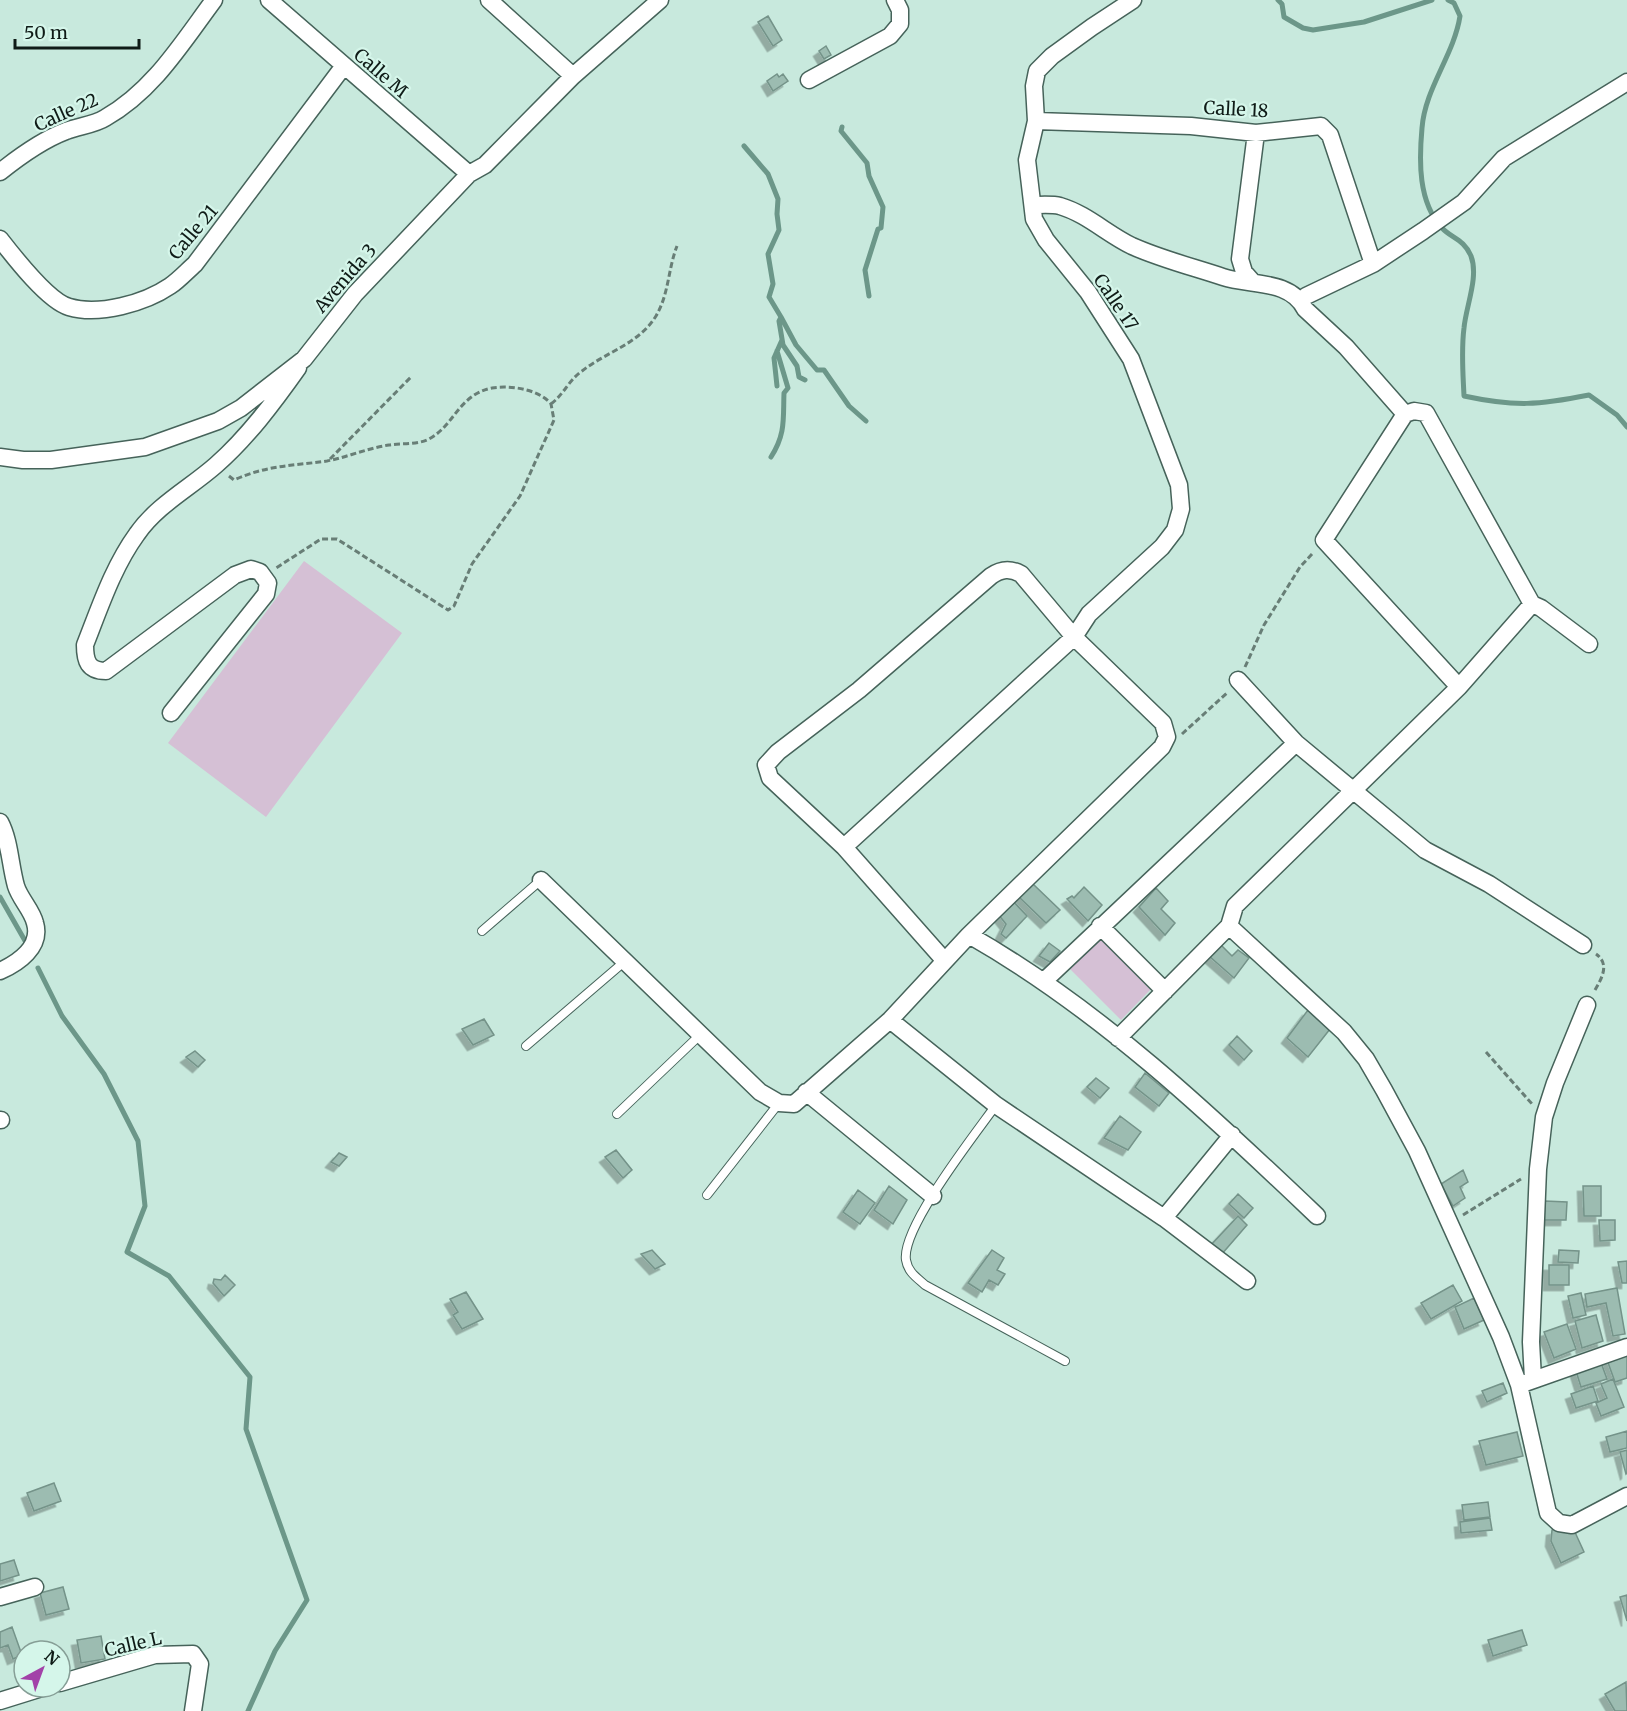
<svg xmlns="http://www.w3.org/2000/svg" width="1627" height="1711" font-family="Merriweather,serif">
<defs>
<filter id="shadow"><feDropShadow dx="-5.5" dy="5.5" stdDeviation="0" flood-color="#0004"/></filter>
</defs>
<rect width="100%" height="100%" fill="#c8e9dd"/>
<path fill="#d5c0d5" d="M304,561L402,633L266,817L168,743Z
M1100,935L1153,987L1121,1020L1068,967Z"/>
<g fill="none" stroke-linecap="round" stroke-linejoin="round">
<path stroke="#6c9789" stroke-width="5" d="M1278,0L1282,4L1284,17L1303,28L1313,30L1364,22L1432,0
M1448,0L1454,3L1460,16C1454,55 1425,88 1422,128C1419,161 1418,202 1442,228C1451,238 1464,239 1471,256C1479,277 1466,306 1464,328C1461,351 1463,373 1464,396C1515,407 1539,405 1589,395L1617,415L1627,427
M842,127L841,131L867,163L869,176L883,207L881,228L878,229L865,270L869,296
M744,146L768,174L778,199L777,214L779,230L768,254L773,284L769,297L781,317L779,321L783,345L797,366L799,377L805,380
M781,317L796,345L817,370H824L849,406L866,421
M777,386L774,358L782,340
M771,457C786,434 783,418 784,393L788,388L777,351
M0,897L28,946
M38,968L62,1016L104,1074L138,1141L145,1206L127,1252L169,1276L250,1377L246,1429L307,1600L275,1651L248,1711"/>
</g>
<path fill="#9cbcb1" stroke="#749389" stroke-width="1.5" filter="url(#shadow)" d="M768,16L782,40L773,46L758,22Z
M826,46L831,55L824,59L819,51Z
M777,74L779,77L783,74L788,81L773,91L767,81Z
M1033,884L1060,910L1046,923L1019,897Z
M1084,887L1102,905L1088,921L1067,899L1072,896L1074,898Z
M1156,888L1168,901L1161,909L1175,923L1165,935L1139,907Z
M1011,899L1027,916L1006,938L1001,934L1006,924L998,914Z
M1049,943L1060,951L1050,962L1039,956Z
M1220,944L1232,956L1238,950L1249,958L1234,978L1209,956Z
M1308,1010L1330,1029L1308,1057L1287,1038Z
M484,1019L494,1035L473,1045L462,1029Z
M1237,1036L1252,1051L1244,1060L1229,1045Z
M195,1051L205,1060L198,1067L186,1057Z
M1145,1073L1169,1093L1159,1106L1135,1087Z
M1096,1078L1109,1088L1100,1098L1087,1087Z
M1120,1116L1141,1132L1128,1150L1104,1138Z
M616,1150L632,1170L623,1178L605,1157Z
M339,1153L347,1157L339,1166L331,1162Z
M1463,1170L1468,1182L1460,1187L1465,1198L1453,1206L1441,1184Z
M889,1186L907,1200L893,1224L874,1210Z
M1583,1186H1601V1216H1584Z
M858,1190L875,1203L860,1224L843,1212Z
M1238,1194L1253,1208L1244,1218L1229,1204Z
M1545,1201L1567,1202L1566,1220H1544Z
M1238,1216L1247,1225L1221,1255L1210,1246Z
M1599,1220H1615V1240L1600,1241Z
M652,1250L665,1264L655,1269L641,1254Z
M992,1250L1004,1258L997,1270L1005,1274L998,1285L989,1280L982,1292L968,1283Z
M1559,1250L1579,1251L1578,1263L1558,1262Z
M1627,1261V1283H1622L1618,1262Z
M1549,1265H1569V1285H1549Z
M225,1275L235,1285L224,1296L213,1283L214,1279L221,1280Z
M1453,1285L1462,1301L1431,1319L1421,1303Z
M1617,1288L1625,1334L1613,1336L1606,1303L1587,1307L1585,1294Z
M466,1292L483,1319L462,1329L453,1315L458,1312L450,1299Z
M1581,1293L1586,1315L1573,1318L1568,1296Z
M1474,1298L1484,1320L1464,1329L1455,1307Z
M1596,1315L1603,1341L1582,1348L1575,1321Z
M1567,1324L1576,1349L1554,1358L1544,1332Z
M1627,1350V1378L1615,1382L1606,1357Z
M1600,1360L1607,1379L1581,1387L1575,1368Z
M1613,1379L1624,1407L1601,1416L1596,1403L1607,1398L1601,1384Z
M1503,1383L1507,1393L1487,1402L1482,1391Z
M1593,1386L1598,1401L1576,1408L1571,1394Z
M1627,1431V1448L1610,1452L1606,1437Z
M1517,1432L1523,1456L1486,1465L1479,1441Z
M1627,1450V1473L1626,1474L1620,1452Z
M54,1483L61,1501L34,1511L27,1493Z
M1488,1502L1490,1517L1464,1520L1462,1505Z
M1490,1518L1492,1530L1461,1533L1460,1522Z
M1564,1527L1574,1530L1584,1552L1561,1563L1551,1541L1552,1530Z
M14,1560L19,1575L0,1581V1564Z
M63,1587L69,1609L46,1615L40,1593Z
M1627,1595V1621L1620,1597Z
M12,1627L22,1655L13,1659L8,1645L0,1648V1632Z
M1522,1630L1527,1645L1493,1656L1488,1640Z
M101,1636L105,1659L81,1663L77,1640Z
M1626,1682L1627,1711H1615L1605,1694Z"/>
<g fill="none" stroke-linecap="round" stroke-linejoin="round">
<defs>
<path id="service" d="M482,931L541,880
M526,1046L624,962
M996,1105C976,1133 901,1228 906,1260C908,1272 916,1277 925,1285L1065,1361
M617,1114L700,1035
M707,1195L779,1103"/>
<path id="minor" d="M269,0L469,174
M489,0L573,76
M809,80L890,36L900,24V10L895,0
M1036,121L1191,126L1256,133L1321,126L1330,135L1373,264
M0,172C20,156 42,140 66,131C78,126 94,125 105,118C153,91 182,43 214,0
M1033,205C1041,205 1052,204 1060,206C1087,214 1107,234 1132,246C1161,259 1193,267 1223,277C1250,286 1290,279 1305,309L1346,347L1405,414
M0,239C14,257 48,301 69,307C99,316 145,303 170,286C179,280 187,271 195,264L343,67
M1252,281L1244,272L1240,259L1256,133
M1302,301L1306,296L1373,264L1423,231L1464,202L1504,158L1627,82
M0,457L23,460H51L145,447L218,421L241,408L304,359L355,294L469,174L485,165L573,76L660,0
M1238,680L1296,743L1425,850L1489,884L1583,945
M1459,687L1324,540L1405,414L1414,411L1426,413L1532,604L1541,608L1589,644
M171,713L266,594L268,583L260,572L251,569L235,575L106,671C88,671 85,661 85,645C100,607 113,567 137,534C157,505 190,488 216,465C247,438 274,402 298,368
M0,822C10,841 10,865 16,886C20,899 32,910 35,923C42,947 18,963 0,971
M844,847L1074,637L1089,614L1162,547L1175,530L1181,509L1179,485L1131,359L1088,292L1046,240L1034,219L1027,160L1036,121L1034,86L1037,71L1052,56L1092,27L1133,0
M541,880L760,1092L779,1103L794,1104L890,1020L969,935L1162,747L1167,737L1163,723L1074,637L1021,574C1010,568 1001,569 991,576L859,690L778,752L766,765L770,778L844,847L944,960
M1100,926L1165,991
M1229,926L1344,1032L1366,1059L1384,1090L1417,1151L1501,1337L1519,1385L1548,1513L1559,1523L1572,1525L1627,1496
M969,935C1099,1009 1210,1114 1317,1216
M1044,981L1296,743
M890,1020L996,1105L1164,1218L1247,1281
M1118,1038L1229,926L1235,906L1459,687L1532,604
M806,1092L933,1196
M0,1120H1
M1164,1218L1232,1135
M1533,1379L1531,1342L1538,1169L1544,1117L1555,1083L1587,1005
M1525,1383L1627,1347
M0,1597L35,1587
M60,1683L155,1655L193,1654L200,1664L193,1711
M0,1701L45,1687"/>
</defs>
<use href="#service" stroke="#46635a" stroke-width="10"/>
<use href="#minor" stroke="#46635a" stroke-width="19"/>
<path stroke="#687e76" stroke-width="3" stroke-dasharray="6 3" stroke-linecap="butt" d="M551,404C564,394 569,380 582,371C606,352 639,344 656,316C669,294 668,269 677,246
M330,459L411,377
M229,476L234,480C267,465 292,466 327,461C348,457 368,448 389,445C402,443 417,445 429,439C455,425 458,395 492,388C510,385 539,389 551,404L554,420L520,496L472,564L454,606L448,610L337,539H321L276,568
M1245,667L1264,625L1300,567L1313,553
M1182,734L1228,692
M1595,990C1602,978 1610,964 1596,954
M1486,1052L1533,1105
M1463,1215L1521,1179"/>
<use href="#service" stroke="#fff" stroke-width="8"/>
<use href="#minor" stroke="#fff" stroke-width="16"/>
</g>
<g text-anchor="middle" dominant-baseline="central" stroke-width="4.5" stroke-linejoin="round" paint-order="stroke">
<g font-size="18" fill="#0f1b17" stroke="#d5f6ea">
<text transform="translate(381 73) rotate(41)">Calle M</text>
<text transform="translate(1236 109) rotate(3)">Calle 18</text>
<text transform="translate(66 112) rotate(-24)">Calle 22</text>
<text transform="translate(193 232) rotate(-50)">Calle 21</text>
<text transform="translate(345 278) rotate(-49)">Avenida 3</text>
<text transform="translate(1116 302) rotate(56)">Calle 17</text>
<text transform="translate(133 1644) rotate(-13)">Calle L</text>
</g>
</g>
<g transform="translate(42 1669) rotate(41)"><circle r="28" fill="#d5f6ea" stroke="#869e96" stroke-width="1.5"/>
<path d="M0-4.5L10 22L0 15L-10 22Z" fill="#a241a8"/>
<text y="-9" font-size="16" font-weight="bold" text-anchor="middle" fill="#0f1b17">N</text>
</g>
<path d="M15 39v9h124v-9" fill="none" stroke="#0f1b17" stroke-width="3"/>
<text x="24" y="39" font-size="18" fill="#0f1b17" stroke="#d5f6ea" stroke-width="4.5" paint-order="stroke">50 m</text>
</svg>
